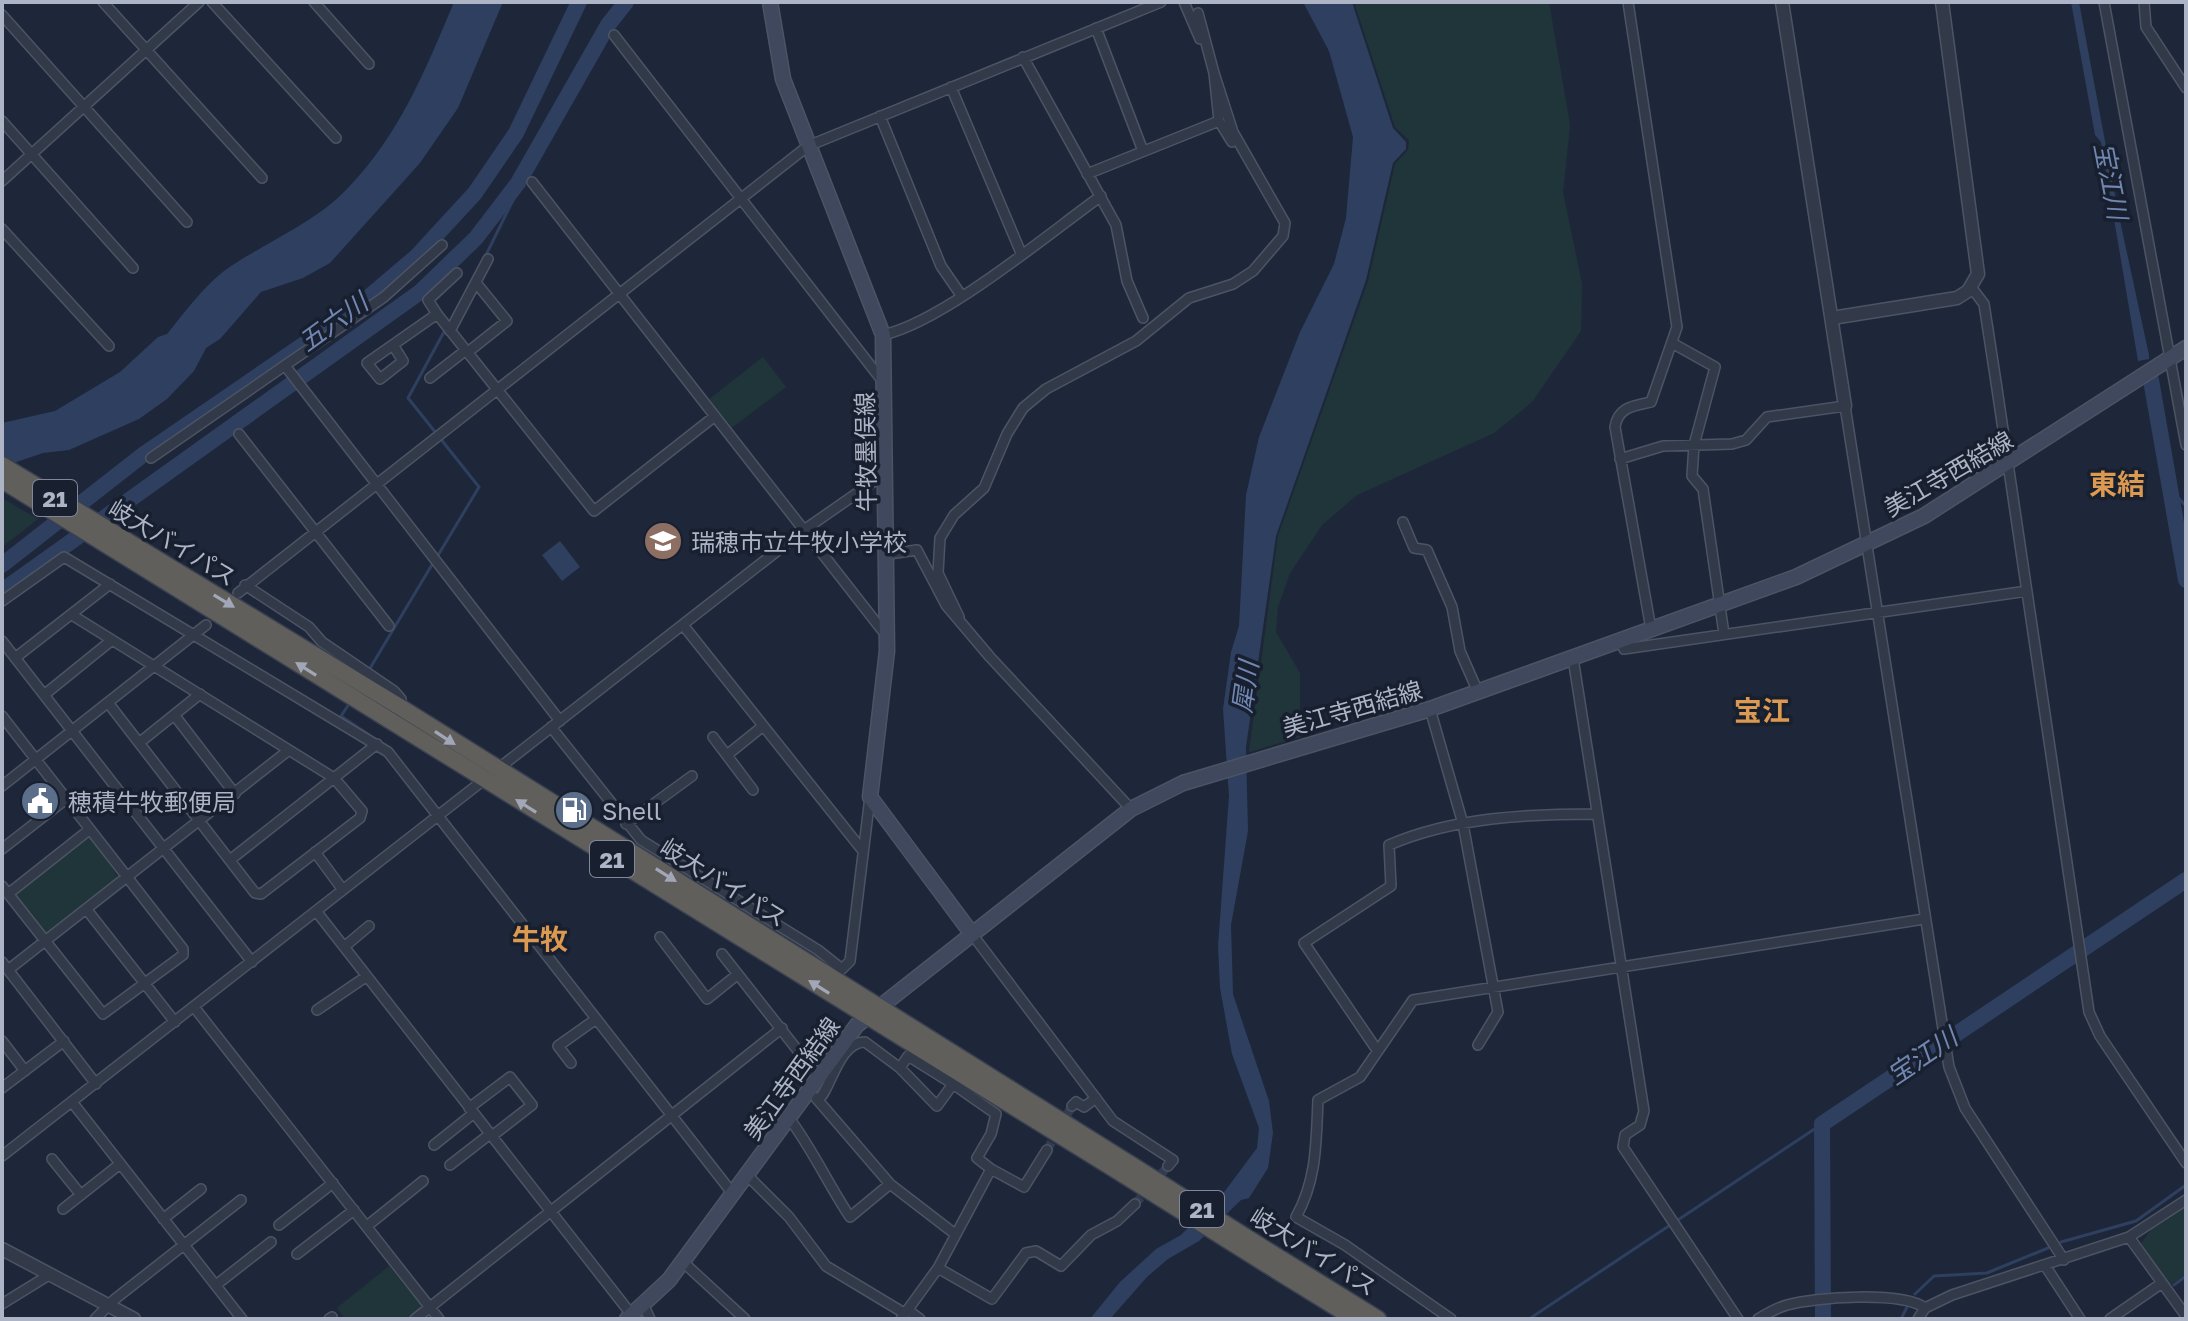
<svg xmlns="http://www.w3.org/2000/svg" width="2188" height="1321" font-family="'Golos Text','Noto Sans JP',sans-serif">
<rect width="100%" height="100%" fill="#1e2739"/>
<path fill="#20353a" d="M1354,2H1549L1570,125L1563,192L1582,284L1581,331L1532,402L1494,433L1357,495L1322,525L1290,573L1278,607L1276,632L1300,673V737L1249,752L1278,536L1368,281L1395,164L1408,150L1409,140L1395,127Z
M763,357L786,387L730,429L708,400Z
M2,498L38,519L2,547Z
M86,837H91L119,879L45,934L15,895Z
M2186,1207V1274L2169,1286L2141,1243L2151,1230Z
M389,1266L424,1309L412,1319H345L337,1308Z"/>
<path fill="#2e3f60" d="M454,2H503L458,108L420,163L330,263L303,278L261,292L220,339L206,348L194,371L167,399L139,419L69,450L43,453L2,467V423L55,411L120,372L158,337L167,334C184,313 203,287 224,271C263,243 312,225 346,190C399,136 425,71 454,2Z
M1303,2H1352L1393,128L1406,142V149L1393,163L1366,280L1276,536L1246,747L1248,831L1231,925L1233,994L1269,1101L1273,1133L1268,1168L1249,1198L1241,1200L1199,1241L1168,1259L1147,1277L1110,1319H1090L1120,1282L1156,1249L1181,1235L1225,1191L1257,1148L1259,1128L1232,1054L1220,988L1218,946L1229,796L1223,709L1231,652L1239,626L1246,495L1259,437L1300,332L1334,264L1346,218L1353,137L1329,51Z
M2071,2H2079L2119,216L2149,355V359L2138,361L2101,142L2095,135Z
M560,541L580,567L562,581L542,555Z"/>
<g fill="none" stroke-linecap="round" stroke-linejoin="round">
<path stroke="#2e3f60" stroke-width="3" d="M485,257L515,196L511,192
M449,324L458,306
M2171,490L2186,506
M437,557L479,487L408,398L445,330
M369,670L433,563
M351,701L341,716L393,751
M2061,1242L2136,1221L2186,1185
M2174,1285L2186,1276
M1915,1294L1934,1276L1987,1273L2048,1248
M1529,1319L1822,1124
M1901,1319L1908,1305"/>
<path stroke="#2e3f60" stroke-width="16" d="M2151,380L2186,580
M2,565L144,454L351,312L417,256L475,193L516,133L579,2
M2,591L420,292L476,238L518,183L608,25L626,2
M1823,1319L1822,1124L2186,880"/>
<path stroke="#333c4e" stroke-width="9" stroke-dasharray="9 4.5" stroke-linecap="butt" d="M1047,1150L1072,1106
M1135,1204L1168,1166"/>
<defs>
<path id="minor" d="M103,2L262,178
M212,2L336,138
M314,2L369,64
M1184,2L1200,39
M1628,2L1677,327L1651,402C1633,406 1618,407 1615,427L1651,629
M2104,2L2186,445
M2144,2L2146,27L2186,88
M1198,13L1214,73L1219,121L1232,142
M2,15L187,222
M1096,28L1143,151
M614,35L884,383
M1023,57L1116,225L1127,281L1143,318
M951,87L1021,253
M880,116L941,266L961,295
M2,121L133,268
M1087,174L1219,121
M2,181L199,2
M532,182L882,630L888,632
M2,229L109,346
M1971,287L1984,304L1996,382L2089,1012L2100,1036L2186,1163
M437,314L594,511L715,416
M450,331L488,259
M883,335C943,322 1048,234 1101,196
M1672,343L1715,367L1694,445L1692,476L1703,489L1724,634
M393,345L403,361L380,379L367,363L437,314L428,300L457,273
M468,352L507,321L477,284
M286,367L560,721
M430,378L466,350
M239,434L389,626
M151,458L384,297L442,245
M1620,459L1663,446L1732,444L1746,440L1767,417L1845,406L1949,1067L1965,1108L2064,1260
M1403,522L1414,548L1427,550L1452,607L1460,651L1478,692
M889,554L917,550L946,605L990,657L1131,809
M245,585L309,627L322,642L394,691L401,699L400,706
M238,593L808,146L1161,2
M2,601L64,557L388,752L733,1194
M72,615L334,778L362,811L360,818L261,894L255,893L109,704
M959,617L938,573L940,538L954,515L984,488L1007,434L1023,408L1046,389L1136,341L1189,298L1233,284L1253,271L1283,236L1285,223L1233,132L1214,73
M683,625L863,851
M1621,640L1624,649L2027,591
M2,641L252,962
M15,658L110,584
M1573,658L1644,1111L1640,1125L1625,1135L1623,1147L1738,1319
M44,695L112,640
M1430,709L1463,824L1498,1012L1478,1045
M2,716L183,949V955L103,1014L2,886
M175,716L235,794
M551,727L641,840L818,950L842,969L850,961L870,797
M713,737L753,790
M139,743L200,694
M727,755L763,726
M2,786L206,625
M626,824L692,776
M2,849L66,799
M315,852L343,890
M230,860L377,744
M8,894L89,830
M87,910L175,1022
M316,911L631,1314
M972,934L1113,1121L1173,1160L1168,1166
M660,937L707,999L738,974
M344,947L369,926
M722,954L817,1075
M2,962L96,1084
M8,970L289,750
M194,1007L439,1319
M317,1010L367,976
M2,1041L25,1071
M1377,1050L1304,943L1391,886L1389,845C1454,817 1528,814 1597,814
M571,1063L558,1046L596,1019
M900,1068L908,1056L953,1084
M2,1088L64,1041
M816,1098L890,1184L955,1234
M818,1100C831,1090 838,1042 865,1042L900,1068L937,1106L953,1084L996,1114L991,1134L977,1158L991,1169L938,1268L901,1319
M72,1102L242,1319
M1072,1106L1076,1102L1084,1107L1096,1098
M469,1108L510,1077L532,1105L492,1136
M789,1118C813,1150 828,1184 850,1217L890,1184
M434,1145L474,1113
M2,1156L804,530L886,473
M52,1159L81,1195
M450,1165L490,1134
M991,1169L1024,1187L1047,1150
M747,1175L789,1217L826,1266L904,1313
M63,1209L120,1164
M163,1219L201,1189
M279,1225L333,1183
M367,1226L423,1181
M2129,1237L2186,1316
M297,1254L354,1210
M683,1262L745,1319
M2046,1267L2080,1319
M938,1268L992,1299L1026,1253L1036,1251L1061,1266L1091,1235L1117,1221L1135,1204
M216,1285L271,1242
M2,1304L49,1275
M643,1304L650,1319
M908,1310L920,1319
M95,1319L115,1299L241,1200
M329,1319L332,1317
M415,1319L782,1028
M1451,1319L1345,1245L1296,1217C1317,1179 1316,1143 1318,1100L1360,1077L1413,1000L1924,919
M1758,1319C1768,1313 1776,1308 1787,1305C1815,1297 1902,1291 1925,1308
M1918,1319L1925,1308L1952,1295L2129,1237L2186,1200
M2110,1319L2162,1283"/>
<path id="tertiary" d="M1782,2L1845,406
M1832,318L1957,298L1968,291L1978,274L1942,2
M2,1249L134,1319"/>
<path id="secondary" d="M770,2L783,79L883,335L887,651L870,797L972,934
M627,1319L669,1280L857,1025L1131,809L1183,783L1430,709L1796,577L1924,516L2186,348"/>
<path id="trunk" d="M2,465L400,707L1130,1164
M2,480L1124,1175
M1273,1254L1378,1319
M1266,1264L1355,1319"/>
</defs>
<use href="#minor" stroke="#4c5464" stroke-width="12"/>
<use href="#tertiary" stroke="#4c5464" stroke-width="15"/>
<use href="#secondary" stroke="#4c5464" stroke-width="17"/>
<use href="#trunk" stroke="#394151" stroke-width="19"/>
<use href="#minor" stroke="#323a49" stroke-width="9"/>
<use href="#tertiary" stroke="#323a49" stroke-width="12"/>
<use href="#secondary" stroke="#3f485d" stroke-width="14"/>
<use href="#trunk" stroke="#605f5c" stroke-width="16"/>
<defs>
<path id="trunk-bridge" d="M1130,1164L1273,1254
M1124,1175L1266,1264"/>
</defs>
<use href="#trunk-bridge" stroke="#394151" stroke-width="19" stroke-linecap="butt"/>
<use href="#trunk-bridge" stroke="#605f5c" stroke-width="16"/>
</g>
<defs><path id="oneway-solid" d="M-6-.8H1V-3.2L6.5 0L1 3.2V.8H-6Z" transform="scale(2)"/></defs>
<g fill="#a1a7b6">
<use href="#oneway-solid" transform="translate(224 601) rotate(31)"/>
<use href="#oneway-solid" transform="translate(306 669) rotate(-148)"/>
<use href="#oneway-solid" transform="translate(445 738) rotate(33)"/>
<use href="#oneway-solid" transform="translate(526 806) rotate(-148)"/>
<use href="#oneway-solid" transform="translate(666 875) rotate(32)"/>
<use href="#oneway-solid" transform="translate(819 987) rotate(-148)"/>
</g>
<defs>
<symbol id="school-disc" viewBox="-11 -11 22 22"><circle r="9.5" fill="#8d6e63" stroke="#181f2e"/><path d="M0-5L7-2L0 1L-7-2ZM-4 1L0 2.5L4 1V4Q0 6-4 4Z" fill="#fff"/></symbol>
<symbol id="civic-disc" viewBox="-11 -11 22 22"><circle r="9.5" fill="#5c6f8a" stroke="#181f2e"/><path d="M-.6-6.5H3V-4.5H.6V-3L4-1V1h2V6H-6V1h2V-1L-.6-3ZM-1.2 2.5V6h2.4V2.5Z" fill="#fff"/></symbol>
<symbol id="fuel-disc" viewBox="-11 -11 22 22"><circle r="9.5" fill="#5c6f8a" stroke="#181f2e"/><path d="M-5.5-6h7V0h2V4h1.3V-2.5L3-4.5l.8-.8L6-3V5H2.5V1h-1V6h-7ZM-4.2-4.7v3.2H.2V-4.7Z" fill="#fff"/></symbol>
</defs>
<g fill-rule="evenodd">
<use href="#school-disc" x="641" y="519" width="44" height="44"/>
<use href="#civic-disc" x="18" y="779" width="44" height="44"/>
<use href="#fuel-disc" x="552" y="788" width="44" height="44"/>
</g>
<g text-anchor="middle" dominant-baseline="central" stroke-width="7" stroke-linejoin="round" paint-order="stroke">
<g fill="#181f2e" stroke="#808798" stroke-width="2">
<rect x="33" y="480" width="44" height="36" rx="6"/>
<rect x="590" y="841" width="44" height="36" rx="6"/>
<rect x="1180" y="1191" width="44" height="36" rx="6"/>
</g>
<g font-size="22" font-weight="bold" fill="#acb4c6">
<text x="55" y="498">21</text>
<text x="612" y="859">21</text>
<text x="1202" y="1209">21</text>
</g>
<g font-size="24" fill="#acb4c6" stroke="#181f2e">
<text transform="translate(865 452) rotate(-91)">牛牧墨俣線</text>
<text transform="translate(1948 473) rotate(-30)">美江寺西結線</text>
<text transform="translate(173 542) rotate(31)">岐大バイパス</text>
<text transform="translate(1352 708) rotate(-16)">美江寺西結線</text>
<text transform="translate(724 882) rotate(32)">岐大バイパス</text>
<text transform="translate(791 1078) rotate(-54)">美江寺西結線</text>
<text transform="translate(1314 1251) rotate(32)">岐大バイパス</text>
</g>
<g font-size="24" fill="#acb4c6" stroke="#181f2e" text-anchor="start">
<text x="691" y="541">瑞穂市立牛牧小学校</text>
<text x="68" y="801">穂積牛牧郵便局</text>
<text x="602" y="810">Shell</text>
</g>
<g font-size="26" font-style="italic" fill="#7187b2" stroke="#181f2e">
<text transform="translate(2111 181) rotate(79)">宝江川</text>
<text transform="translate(333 322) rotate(-36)">五六川</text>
<text transform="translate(1245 687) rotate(-82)">犀川</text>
<text transform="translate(1922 1056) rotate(-34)">宝江川</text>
</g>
<g font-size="28" font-weight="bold" fill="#dc9951" stroke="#181f2e">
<text x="2117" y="483">東結</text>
<text x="1762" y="710">宝江</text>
<text x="540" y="938">牛牧</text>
</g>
</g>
<rect width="2188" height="1321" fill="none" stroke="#acb4c6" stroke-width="8"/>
</svg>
